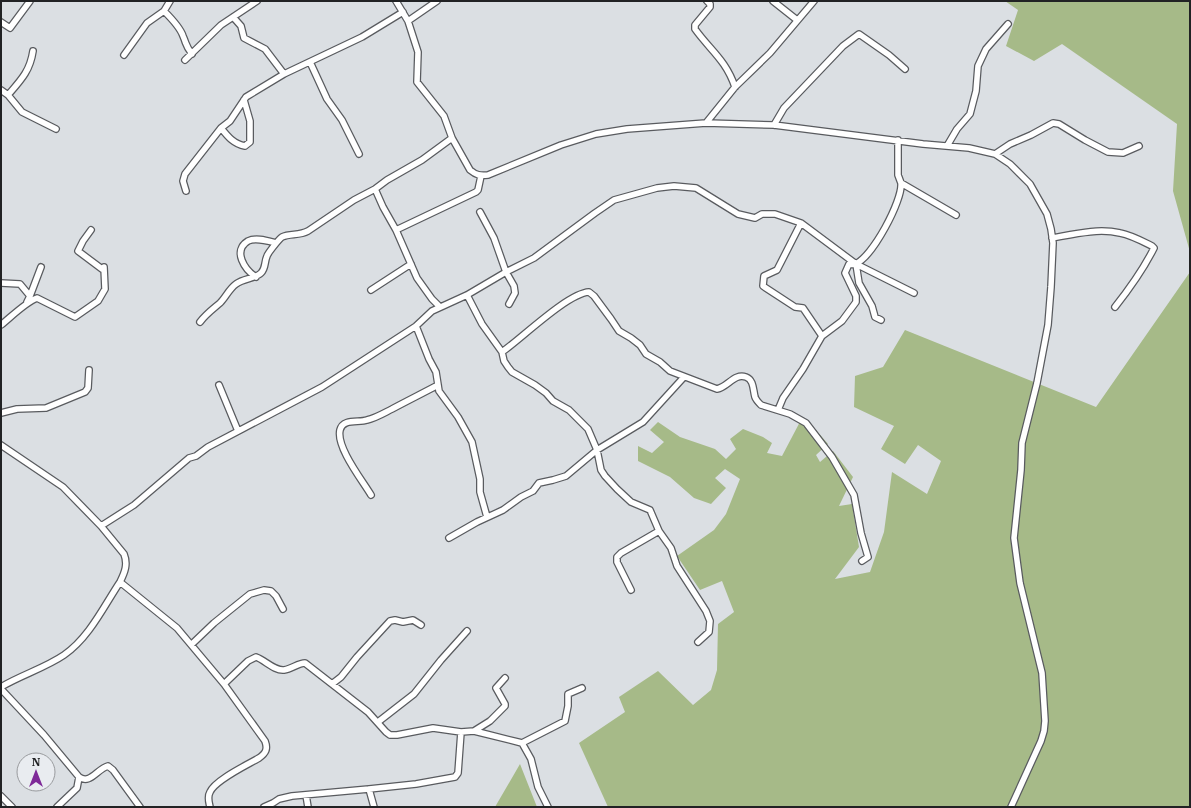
<svg xmlns="http://www.w3.org/2000/svg" width="1191" height="808" font-family="'IBM Plex Serif',serif">
<rect width="100%" height="100%" fill="#dbdfe3"/>
<path fill="#a6ba88" d="M1005,1H1190V252L1173,191L1177,124L1062,44L1034,61L1006,46L1018,10Z
M1190,272V807H608L579,743L625,712L619,697L658,671L693,705L711,690L717,670L718,624L734,612L722,581L700,590L677,556L714,530L726,514L740,479L725,469L715,478L726,488L711,504L694,498L670,477L638,461V446L652,453L664,442L650,430L658,422L680,437L715,449L726,459L736,449L730,439L743,429L763,437L772,443L767,453L782,456L802,418L816,430L828,444L816,455L820,462L833,451L853,477L839,506L852,504L859,547L835,579L870,572L884,532L892,472L927,494L941,461L918,445L905,464L881,449L894,426L854,407L855,376L883,367L905,330L1096,407Z
M520,764L537,807H495Z"/>
<g fill="none" stroke-linecap="round" stroke-linejoin="round">
<defs>
<path id="minor" d="M396,1L408,21L418,52L417,82L444,116L452,138L470,170C476,175 480,176 488,175L561,145L596,134L627,129L706,123L774,125L923,144L969,148L995,154L1010,164L1030,184L1047,214L1051,229L1053,243L1051,287L1048,325L1037,383L1022,443L1021,470L1014,538L1020,583L1042,673L1045,721L1044,731L1041,741L1011,807
M707,1L710,4V7L695,25V29C710,50 726,60 735,87
M773,1L797,20
M164,11C171,18 180,27 183,36C187,45 185,45 192,54
M233,17L241,26L244,38L265,49L284,74
M408,21L437,1
M1,22L10,28L30,1
M124,55L147,23L164,11L170,1
M185,60L221,25L257,1
M310,62L327,99L342,120L359,154
M1,90L8,95L22,112L56,129
M8,95C21,80 30,71 33,51
M706,123L735,87L770,53L814,1
M774,125L784,108L843,46L859,34L889,55L905,69
M221,128C228,137 234,144 245,146L250,142V121L244,100
M898,140V175L901,183L956,215
M947,146L957,129L970,114L976,91L978,66L986,49L1008,24
M995,154L1010,144L1031,135L1053,123L1059,124L1085,140L1108,152L1123,153L1139,146
M375,189L383,207L396,230L417,278L432,299L440,307
M186,191L183,181L185,174L221,128L230,121L246,97L284,74L362,37L403,12
M480,212L494,238L506,272L514,286L515,293L509,304
M801,223L777,270L764,276L763,286L795,307L803,308L822,336
M396,230L476,192L478,190L481,176
M1052,238C1074,234 1098,228 1120,233C1131,235 1142,241 1152,246L1154,248C1143,270 1130,288 1115,307
M856,264L859,283L872,306L875,317L881,320
M256,277C245,270 232,251 248,241C256,237 268,241 276,243
M1,283L20,284L30,296L27,302
M371,290L411,264
M467,295L482,324L502,352L504,361L508,367L512,372L535,385L546,393L553,401L569,410L588,429L597,450L601,470L605,476L617,489L631,502L650,510L659,531L671,548L677,566L706,611L710,621L709,632L698,642
M30,296L41,267
M200,322C206,314 213,309 220,303C226,297 229,289 236,284C244,278 255,279 261,273C266,268 264,263 267,256C268,253 279,239 282,237C290,233 299,236 308,231L354,200L375,189L387,180L422,160L452,138
M1,325C11,317 26,302 37,298L75,317L98,301L105,289L104,267L102,269L78,251L83,241L91,230
M416,326L429,359L436,372L439,391L458,417L472,442L480,479V492L487,517
M502,352C522,338 568,293 589,292L594,296L611,319L619,331L631,338L640,345L646,354L660,362L670,371L717,389C728,387 734,373 746,377C754,380 753,390 755,397C756,400 758,402 761,405L790,414L806,423L832,457L854,495L861,533L868,557L862,561
M219,385L238,431
M778,410L783,398L803,369L822,336L842,321L856,302V296L845,273L849,264C851,264 853,265 855,264C872,258 903,200 901,183
M1,413L17,409L46,408L85,392L88,388L89,370
M1,445L63,487L101,526L124,554C128,564 125,572 120,582C104,606 89,638 64,655C45,668 21,675 1,687
M371,495C362,480 336,447 340,430C343,418 359,423 367,420C376,418 384,413 392,409C407,401 423,393 438,385
M101,526L134,505L189,458L196,456L208,447L322,387L416,326L432,311L467,295L506,272L534,258L595,213L614,200L657,188L674,186L696,188L738,214L755,218L762,214H775L801,223L856,264L914,293
M449,538L477,522L503,510L521,497L533,491L539,483L553,480L566,476L597,450L643,422L684,377
M120,582L177,628L224,684L265,741C268,749 266,753 259,758C247,765 215,780 210,792C207,797 209,802 210,807
M631,590L617,562V557L621,553L659,531
M192,644L214,623L250,594L264,590L271,591L276,596L283,609
M224,684L248,661L256,657C265,660 274,671 284,670C292,669 298,663 305,663L368,712L386,732L390,735H397L433,728L461,732
M332,684L341,677L357,657L390,621L395,620L403,622L413,620L421,625
M1,689L44,735L79,777C90,785 97,769 108,766L113,770L140,807
M378,722L414,694L441,660L467,631
M474,731L522,743L565,721L568,706V694L582,688
M522,743L531,759L538,787L548,807
M369,789L374,807
M306,795L308,807
M1,796L12,807
M57,807L77,788L79,777
M264,807L273,803L279,799L292,796L369,789L416,784L455,777L458,773L461,732L474,731L490,721L505,706V704L496,688L505,678"/>
</defs>
<use href="#minor" stroke="#595b5f" stroke-width="8"/>
<use href="#minor" stroke="#fff" stroke-width="5.5"/>
</g>
<rect width="1191" height="808" fill="none" stroke="#212224" stroke-width="4"/>
<g transform="translate(36 772)"><circle r="19" fill="#e9ecf0" stroke="#999b9e"/>
<path d="M0-3L7 15L0 10L-7 15Z" fill="#7e2998"/>
<text y="-6" font-size="11" font-weight="bold" text-anchor="middle" fill="#212224">N</text>
</g>
</svg>
